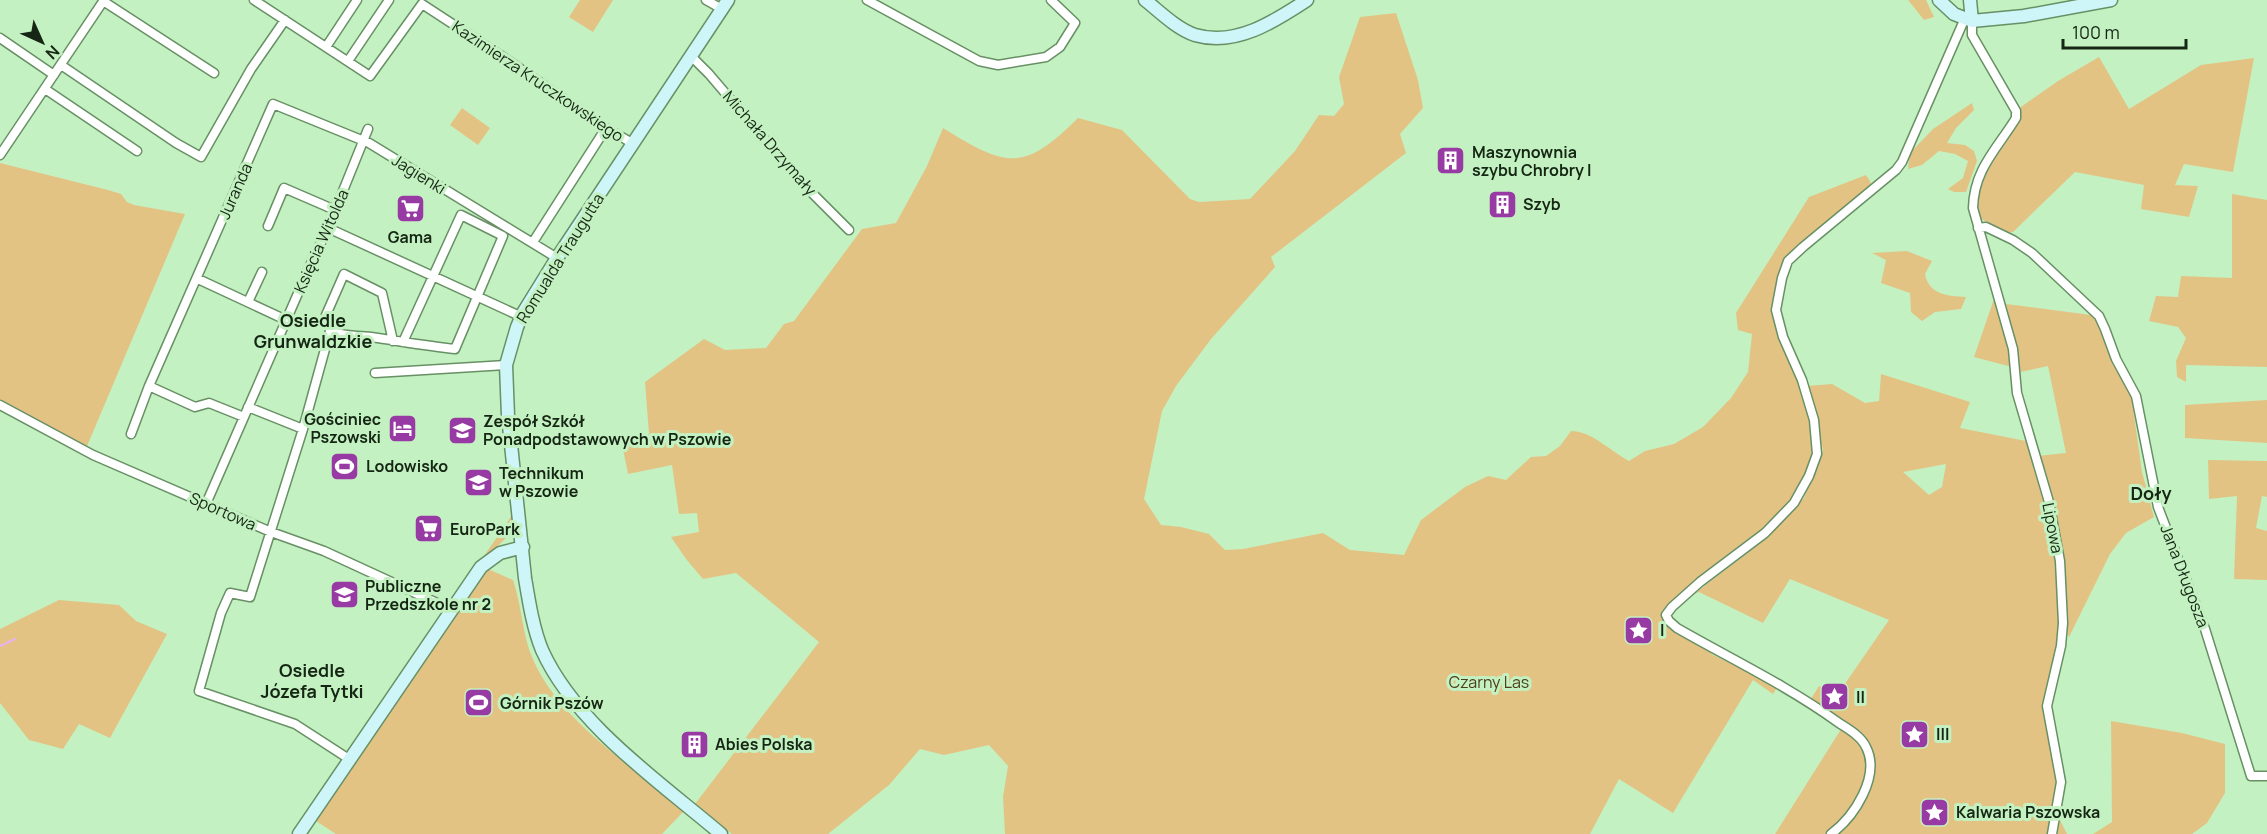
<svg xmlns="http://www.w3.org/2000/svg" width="2267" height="834" font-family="Manrope,sans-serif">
<rect width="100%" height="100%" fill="#c4f1c1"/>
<path fill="#e3c384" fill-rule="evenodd" d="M580,0H613L593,32L569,17Z
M1908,0H1926L1934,17L1924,20Z
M1396,13L1418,80L1423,108L1400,134L1406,153L1271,257L1275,267L1211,339L1176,386L1162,411L1144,499L1161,525L1181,527L1209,534L1225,550L1243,549L1323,533L1350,550L1404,555L1421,520L1465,487L1488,476L1506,480L1531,457L1546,456L1560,446L1571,431C1592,431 1610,451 1629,461L1645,451L1674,444L1703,427L1731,398L1748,372L1752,334L1738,330L1736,313L1809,197L1866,175L1871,183L1868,189L1800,246L1781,265L1775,310L1813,420L1816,454L1796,499L1765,533L1672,607L1669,621L1713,648L1711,654L1778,686L1773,694L1753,680L1673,813L1619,779L1590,834H1005L1003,797L1008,766L989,745L944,755L920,749L889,785L828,834H732L695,804L819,642L736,573L703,579L686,559L671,537L699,532L697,513L679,514L672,465L628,474L621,439L649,434L645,382L704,339L725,350L766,348L784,324L794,321L862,229L896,223L927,166L943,128C1006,167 1023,173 1078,118L1122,130L1190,199L1199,202L1250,199L1295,151L1319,115L1334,116L1344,104L1339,77L1360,17Z
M2099,57L2129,109L2201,65L2254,58L2233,172L2184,164L2175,185L2198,186L2189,217L2141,209L2144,185L2075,172L2013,232L2004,233L1980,218L1976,208L1986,168L2019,122L2018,109L2058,81Z
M1972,103L1974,110L1956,128L1947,143L1965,145L1974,151L1977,161L1966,192H1954L1948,189L1963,178L1968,161L1955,154L1939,151L1922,165L1908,169L1910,153L1933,129Z
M462,108L490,128L478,145L450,125Z
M0,163L108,190L121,194L127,202L134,205L185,214L85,451L0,404Z
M2232,194L2267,200V367L2186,365V382L2177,377L2176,361L2186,338L2178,327L2149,321L2156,296L2178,297L2181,276L2232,278Z
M1907,251L1932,261L1925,274C1929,295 1948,296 1966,297L1961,309L1935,312L1922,321L1911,312L1910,293L1881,283L1886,260L1872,253Z
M1995,296L2012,367L1974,357Z
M2006,304L2091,315L2099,324L2131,394L2142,472L2154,517L2126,533L2110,554L2069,637C2064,628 2067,604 2065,591L2049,706L2064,773L2058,816L2067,834H1775L1843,726L1809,702L1819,686L1832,693L1842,688L1889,620L1790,579L1763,623L1699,592L1694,594L1764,540L1804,498L1823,450L1807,386L1832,384L1865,403L1879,401L1881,374L1970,402L1960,428L2026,441L2050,525L2037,456L2066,453L2048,366L2021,372ZM1946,464L1942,487L1929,495L1903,472Z
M2267,400V443L2185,438V405Z
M2208,460L2267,461V497L2262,496L2256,528L2267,531V580L2234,579L2237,496L2209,499Z
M514,512C514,538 500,543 482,559Z
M488,569L513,580C521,603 522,629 530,652C547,697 584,729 620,759C641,777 662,795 685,810L662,834H336L316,821Z
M59,600L119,605L136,621L167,634L110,738L79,724L63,749L29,740L0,703V629Z
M2111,721L2182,733L2225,744V793L2207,823L2192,834H2093L2112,822Z"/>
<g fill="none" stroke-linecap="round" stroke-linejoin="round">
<path stroke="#ebb0f2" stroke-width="2" d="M0,646L15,639"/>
<defs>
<path id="street" d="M254,0L370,76L422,4L509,61L606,128L632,143
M706,0L722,9
M867,0L979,61L998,65L1046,57L1060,47L1075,23L1051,0
M103,1L214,73
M1972,21V35L2016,111V118C1997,149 1974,169 1973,208L2013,349L2017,393L2049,502L2060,561L2063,623L2061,646L2047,706L2061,782L2052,834
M0,38L54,75
M326,47L357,0
M691,56L709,74L802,183L849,230
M348,61L389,0
M61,65L176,143L201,157L251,69L285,20
M45,89L137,151
M0,155L104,0
M268,226L284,188L335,210
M328,228L522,317
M1978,228L1986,227L2013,240L2032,253L2099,316L2105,329L2116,359L2136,396L2158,507L2205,629L2251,776H2267
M533,242L606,128
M198,279L286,320
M248,302L262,272
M330,331C344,337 357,335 371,337C399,341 427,346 455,349L503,236L461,215L403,342
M375,373L506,365
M149,386L195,407L209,403L244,417
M0,405L93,455L271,532L324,551L450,609
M248,407L303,429
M131,434L149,386L273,104L369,143L557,258
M206,504L313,259L328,228L368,129
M349,759L295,724L199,691L221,613L230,593L250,597L303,429L330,331L326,315L344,274L382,293L393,341
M1831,834C1854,817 1881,776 1866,747C1861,736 1848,729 1839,723C1788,686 1731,659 1677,628L1669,621L1666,615L1672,607L1700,582L1765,533L1794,503L1809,476L1817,454L1814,420L1802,380L1783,337L1776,310L1782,278L1788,261L1803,247L1896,170L1902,162L1965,18"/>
<path id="secondary" d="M1145,0C1160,12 1177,29 1195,35C1236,47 1275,21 1307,0
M1939,0L1954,14L1972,21L2024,16L2111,0
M1970,0L1972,21
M299,834L481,567L500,553L523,547
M721,834C660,782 575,724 542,650C533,628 529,602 525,578L508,416L506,365L517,327L523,313L557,258L728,0"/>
</defs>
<use href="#street" stroke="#679065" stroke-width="11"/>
<use href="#secondary" stroke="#679065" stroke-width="15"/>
<use href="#street" stroke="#fff" stroke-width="8"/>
<use href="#secondary" stroke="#cef5f8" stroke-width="12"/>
</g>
<defs>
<symbol id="building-square" viewBox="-11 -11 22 22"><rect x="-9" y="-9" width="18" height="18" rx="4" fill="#983aa3" stroke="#c4f1c1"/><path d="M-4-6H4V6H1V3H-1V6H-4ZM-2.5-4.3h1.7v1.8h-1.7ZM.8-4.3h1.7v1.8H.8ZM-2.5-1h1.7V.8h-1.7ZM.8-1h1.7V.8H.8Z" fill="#fff"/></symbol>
<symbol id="supermarket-square" viewBox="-11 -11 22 22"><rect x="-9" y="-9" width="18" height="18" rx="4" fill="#983aa3" stroke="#c4f1c1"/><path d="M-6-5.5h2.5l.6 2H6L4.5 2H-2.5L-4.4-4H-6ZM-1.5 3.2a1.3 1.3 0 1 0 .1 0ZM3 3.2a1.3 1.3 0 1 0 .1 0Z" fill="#fff"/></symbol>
<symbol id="hotel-square" viewBox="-11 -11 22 22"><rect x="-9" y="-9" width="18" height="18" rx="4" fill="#983aa3" stroke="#c4f1c1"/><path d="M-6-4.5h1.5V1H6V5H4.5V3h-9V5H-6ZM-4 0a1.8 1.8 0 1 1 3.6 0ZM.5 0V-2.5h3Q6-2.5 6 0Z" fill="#fff"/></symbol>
<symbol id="school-square" viewBox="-11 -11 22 22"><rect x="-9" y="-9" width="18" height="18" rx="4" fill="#983aa3" stroke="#c4f1c1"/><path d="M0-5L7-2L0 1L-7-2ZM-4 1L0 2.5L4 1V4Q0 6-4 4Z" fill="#fff"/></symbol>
<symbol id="stadium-square" viewBox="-11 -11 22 22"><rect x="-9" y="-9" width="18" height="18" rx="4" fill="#983aa3" stroke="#c4f1c1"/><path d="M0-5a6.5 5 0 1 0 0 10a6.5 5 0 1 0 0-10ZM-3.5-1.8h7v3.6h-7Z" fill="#fff"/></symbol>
<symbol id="sight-square" viewBox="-11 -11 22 22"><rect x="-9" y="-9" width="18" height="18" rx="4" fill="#983aa3" stroke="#c4f1c1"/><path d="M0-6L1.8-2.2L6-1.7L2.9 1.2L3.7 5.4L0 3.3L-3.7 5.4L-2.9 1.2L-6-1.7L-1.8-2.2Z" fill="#fff"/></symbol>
</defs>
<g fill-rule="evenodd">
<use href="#building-square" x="1434" y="144" width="33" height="33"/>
<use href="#building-square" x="1486" y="188" width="33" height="33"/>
<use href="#supermarket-square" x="394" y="192" width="33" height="33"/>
<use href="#hotel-square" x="386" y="412" width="33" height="33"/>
<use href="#school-square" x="446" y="414" width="33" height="33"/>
<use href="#stadium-square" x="328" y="450" width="33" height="33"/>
<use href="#school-square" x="462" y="466" width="33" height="33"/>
<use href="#supermarket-square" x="412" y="512" width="33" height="33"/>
<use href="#school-square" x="328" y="578" width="33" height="33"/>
<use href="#sight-square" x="1622" y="614" width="33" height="33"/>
<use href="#sight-square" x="1818" y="680" width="33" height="33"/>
<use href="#stadium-square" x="462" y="686" width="33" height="33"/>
<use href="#sight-square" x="1898" y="718" width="33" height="33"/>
<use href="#building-square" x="678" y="728" width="33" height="33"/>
<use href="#sight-square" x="1918" y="796" width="33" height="33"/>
</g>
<g text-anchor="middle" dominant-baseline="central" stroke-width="6" stroke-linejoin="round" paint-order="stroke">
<g font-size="16" fill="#152614" stroke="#c4f1c1">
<text transform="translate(538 81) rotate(34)">Kazimierza Kruczkowskiego</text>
<text transform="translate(770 143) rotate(49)">Michała Drzymały</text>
<text transform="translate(419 174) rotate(32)">Jagienki</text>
<text transform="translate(235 191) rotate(-66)">Juranda</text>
<text transform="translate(321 241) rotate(-66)">Księcia Witolda</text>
<text transform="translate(560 258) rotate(-58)">Romualda Traugutta</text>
<text transform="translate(223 511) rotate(24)">Sportowa</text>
<text transform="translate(2053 528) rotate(79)">Lipowa</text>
<text transform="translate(2185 576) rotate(69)">Jana Długosza</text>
</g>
<g font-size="16" font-weight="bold" fill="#152614" stroke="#c4f1c1" text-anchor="start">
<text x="1472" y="152">Maszynownia<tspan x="1472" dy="18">szybu Chrobry I</tspan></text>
<text x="1523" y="204">Szyb</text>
<text x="410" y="237" text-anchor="middle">Gama</text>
<text x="381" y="419" text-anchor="end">Gościniec<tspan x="381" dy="18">Pszowski</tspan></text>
<text x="483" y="421">Zespół Szkół<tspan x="483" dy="18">Ponadpodstawowych w Pszowie</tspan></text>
<text x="366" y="466">Lodowisko</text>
<text x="499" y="473">Technikum<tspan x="499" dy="18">w Pszowie</tspan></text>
<text x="450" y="529">EuroPark</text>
<text x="365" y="586">Publiczne<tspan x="365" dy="18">Przedszkole nr 2</tspan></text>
<text x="1660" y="630">I</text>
<text x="1856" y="697">II</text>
<text x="500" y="703">Górnik Pszów</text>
<text x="1936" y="734">III</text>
<text x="715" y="744">Abies Polska</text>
<text x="1956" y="812">Kalwaria Pszowska</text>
</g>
<g font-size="16" fill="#4d3c19" stroke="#c4f1c1">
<text x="1489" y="682">Czarny Las</text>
</g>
<g font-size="18" font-weight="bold" fill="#152614" stroke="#c4f1c1">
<text x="313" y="320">Osiedle<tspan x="313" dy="21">Grunwaldzkie</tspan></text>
<text x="2151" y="493">Doły</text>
<text x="312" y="670">Osiedle<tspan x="312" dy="21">Józefa Tytki</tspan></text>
</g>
</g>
<g transform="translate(42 42) rotate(135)" stroke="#c4f1c1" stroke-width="4.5" paint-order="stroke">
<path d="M0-4.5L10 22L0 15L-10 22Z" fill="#152614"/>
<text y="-9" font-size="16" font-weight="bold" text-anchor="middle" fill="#152614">N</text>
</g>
<path d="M2063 39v9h123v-9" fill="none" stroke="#152614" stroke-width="3"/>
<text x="2072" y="39" font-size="18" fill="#152614" stroke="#c4f1c1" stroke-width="4.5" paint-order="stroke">100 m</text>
</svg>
